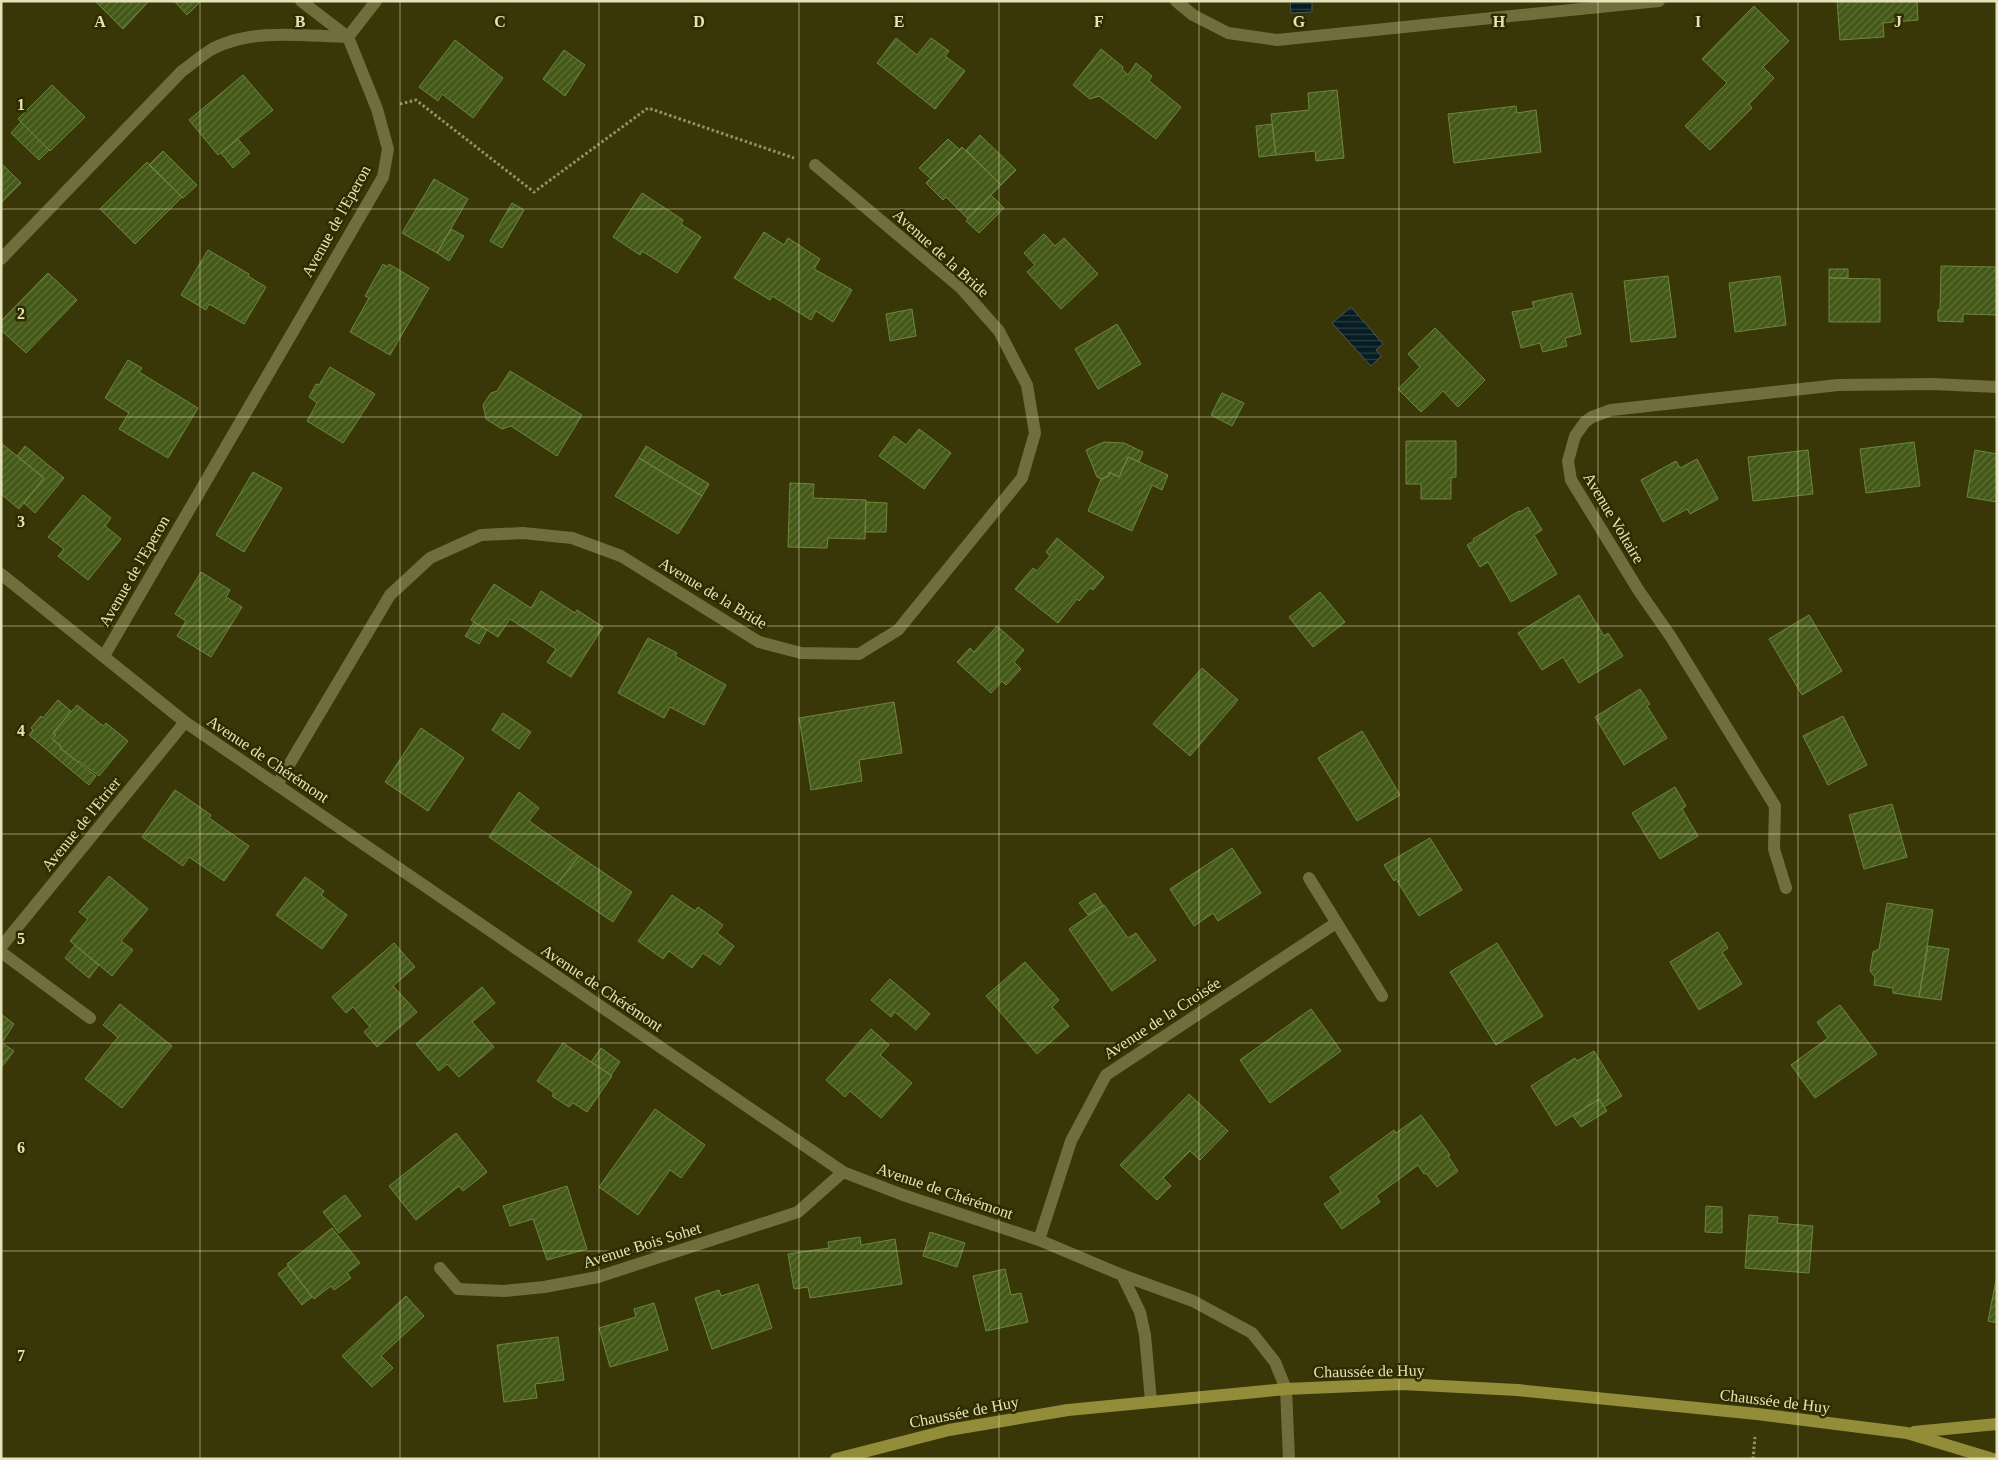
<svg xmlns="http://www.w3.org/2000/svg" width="1998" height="1460" font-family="Georgia,serif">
<defs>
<pattern id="water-rules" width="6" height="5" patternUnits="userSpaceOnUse" patternTransform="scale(1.25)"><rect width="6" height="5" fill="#071d24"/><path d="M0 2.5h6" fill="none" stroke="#2b3e42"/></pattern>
<pattern id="building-hatch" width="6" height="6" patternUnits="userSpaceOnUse" patternTransform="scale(1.25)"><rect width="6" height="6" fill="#445918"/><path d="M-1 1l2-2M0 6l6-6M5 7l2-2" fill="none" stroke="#5f7138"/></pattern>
</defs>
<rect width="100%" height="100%" fill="#393608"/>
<path fill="url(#water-rules)" stroke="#4a5851" d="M1290,1H1312V12L1291,13Z
M1351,307L1383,344L1376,350L1381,356L1371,366L1332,323Z"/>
<path fill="url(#building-hatch)" stroke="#6d873d" d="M95,1H149L123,29Z
M174,1H201L187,15Z
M1837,1H1917L1918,20L1883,23L1884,37L1840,40Z
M1754,6L1789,41L1763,67L1774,78L1749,104L1752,108L1710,150L1685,126L1727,83L1702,59Z
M896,38L917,55L931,38L949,51L945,56L965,71L935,109L877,63Z
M455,40L503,78L473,118L442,94L438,101L419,87Z
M1101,49L1123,67L1122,69L1128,75L1136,63L1152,76L1149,81L1181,107L1156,139L1099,96L1090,99L1073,85Z
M564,50L585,65L565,96L543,79Z
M243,75L273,110L218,155L189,120Z
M52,85L85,117L50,151L18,119Z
M1337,90L1344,158L1316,161L1315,151L1276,155L1271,114L1309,110L1308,93Z
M1516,106L1517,113L1536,110L1541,152L1454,163L1448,114Z
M21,122L49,150L39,160L11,133Z
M1272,124L1276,155L1259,157L1256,126Z
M980,135L1016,170L1001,185L966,150Z
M238,139L250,153L233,168L221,153Z
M948,139L960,150L931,179L919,168Z
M962,147L1001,185L968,219L946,197L943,200L926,183Z
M163,151L197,185L183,198L149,165Z
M147,162L182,197L135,244L100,209Z
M1,163L21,183L1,203Z
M434,179L468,199L437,253L402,233Z
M642,193L683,220L681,224L701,237L677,273L642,251L640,255L613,237Z
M991,195L1004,208L979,233L966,221Z
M512,203L524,210L502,248L490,241Z
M451,229L464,236L449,261L437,253Z
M764,232L784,245L788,238L820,259L814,269L852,290L833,322L816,311L811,320L772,296L770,300L734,278Z
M1044,234L1055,246L1064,238L1098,274L1061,309L1027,272L1035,265L1024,253Z
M208,250L249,274L248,276L266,287L244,324L209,304L206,310L181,295Z
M383,264L388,267L389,264L429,288L390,355L350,332L369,298L365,296Z
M1941,266L1997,267V315L1963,314V322L1938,321V310H1940Z
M1829,269H1848V278H1829Z
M48,273L77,300L26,353L1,330V321Z
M1668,276L1676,337L1631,342L1624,281Z
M1780,276L1786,325L1735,332L1729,283Z
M1829,278L1880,279V322H1829Z
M1572,293L1581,334L1565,338L1567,346L1543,352L1540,343L1521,348L1512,312L1534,308L1532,302Z
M912,309L916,336L890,341L886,314Z
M1117,324L1141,364L1098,389L1075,349Z
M1435,328L1485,380L1458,407L1443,391L1421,412L1398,389L1420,367L1408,354Z
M128,360L142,368L139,372L198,408L168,458L119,429L129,413L105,398Z
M330,367L375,394L343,443L307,421L317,403L309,397L316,384L319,385Z
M510,371L582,415L557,456L511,426L502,429L486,419L483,405L491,393L497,391Z
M1222,393L1244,403L1232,426L1211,415Z
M919,429L951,453L924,489L879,456L894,436L906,445Z
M1406,441H1456V477L1451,478V499H1421V484H1406Z
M1104,442L1124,443L1143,452L1139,462L1128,457L1119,477L1109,472V476L1101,479L1097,477L1086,450Z
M1914,442L1920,486L1866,493L1860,449Z
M1,443L44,478L19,509L1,494Z
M25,446L64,478L35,513L24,503L44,478L17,456Z
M646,446L709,484L702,496L639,458Z
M1808,450L1813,494L1753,501L1748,457Z
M1975,450L1997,454V502L1967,497Z
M1128,457L1168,475L1162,490L1152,485L1132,531L1088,511L1101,479L1109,476V472L1119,477Z
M639,458L702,496L678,534L615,496Z
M1697,459L1718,499L1690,514L1687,509L1663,522L1641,480L1676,461L1680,468Z
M253,472L282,488L244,552L216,535Z
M790,483L814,484L813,498L866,500L865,539L828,538L827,548L788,547Z
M83,495L111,518L105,526L121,539L88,580L58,556L64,549L48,537Z
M866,502L887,503L886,532H865Z
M1528,507L1542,530L1534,535L1557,574L1511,602L1488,562L1480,567L1467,545L1474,541L1473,539L1519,511L1520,512Z
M1057,538L1104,577L1093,590L1090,588L1079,601L1077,599L1058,623L1015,589L1033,568L1037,571L1050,556L1046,552Z
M201,572L230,590L226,597L242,607L211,657L177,636L186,621L175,614Z
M494,584L531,608L541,591L575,613L577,610L603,627L571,677L547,662L556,649L510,619L498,637L471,620Z
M1320,592L1345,622L1313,647L1289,617Z
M1579,595L1604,636L1608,633L1623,656L1579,683L1563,657L1542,670L1518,633Z
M1809,615L1842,671L1802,695L1769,639Z
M474,622L487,630L479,644L465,636Z
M997,626L1024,650L1014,662L1021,669L1006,685L1002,681L991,693L957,662L970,648L974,652Z
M648,638L677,653L675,656L726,685L704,725L670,707L664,718L618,693Z
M1202,668L1238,700L1190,756L1153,724Z
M1640,689L1650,704L1647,706L1667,738L1624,765L1595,717Z
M58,700L71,711L53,733L56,735L52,739L61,746L60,748L96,776L89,785L29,735L33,730L31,728L41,716L43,718Z
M894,702L902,753L859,760L862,781L811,790L799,718Z
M77,705L103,726L106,723L128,741L99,776L79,761L78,762L60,748L61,746L52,739L56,735L53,733Z
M503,713L531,732L519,749L492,730Z
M1843,716L1867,765L1828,785L1803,736Z
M421,728L464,758L428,811L385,782Z
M1362,731L1400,795L1357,821L1318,758Z
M1675,787L1686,806L1682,809L1698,836L1660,859L1632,813Z
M175,790L211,815L209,818L249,846L224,881L189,857L183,866L142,837Z
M519,792L539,808L529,821L579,856L557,884L489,837Z
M1892,804L1907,857L1864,869L1849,815Z
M1430,838L1462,890L1419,916L1396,879L1394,881L1384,865Z
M1232,848L1261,893L1218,921L1213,913L1194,926L1170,889Z
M579,856L632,892L613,922L557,884Z
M109,876L148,909L121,941L133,950L112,976L70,941L88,919L79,912Z
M305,877L324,891L321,895L347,915L322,949L276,915Z
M1095,893L1103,905L1088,915L1079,903Z
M672,895L695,911L698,907L723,925L717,933L734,946L720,965L703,953L692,968L669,951L663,959L638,941Z
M1887,903L1933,910L1919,997L1893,993V988L1874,985L1875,977L1870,971L1873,952L1879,949Z
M1104,905L1128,938L1136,933L1156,960L1112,991L1069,929Z
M1718,932L1728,948L1722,952L1742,984L1699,1010L1670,962Z
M394,943L415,967L393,986L417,1012L377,1047L364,1032L370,1027L353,1007L346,1013L332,997Z
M1497,943L1543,1016L1496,1045L1450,972Z
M75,945L99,965L89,978L65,958Z
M1928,946L1949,949L1941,1000L1919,997Z
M1025,962L1059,1000L1052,1007L1069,1026L1037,1054L986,996Z
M890,979L930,1014L916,1030L895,1012L891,1017L871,1000Z
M482,987L495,1003L472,1022L494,1047L459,1077L447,1064L439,1071L416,1044Z
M120,1004L172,1046L122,1108L85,1079L118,1037L103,1025Z
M1840,1005L1877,1054L1815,1098L1791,1065L1828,1038L1817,1022Z
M1311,1009L1341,1051L1270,1103L1240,1060Z
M1,1014L14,1024L1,1044Z
M871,1029L889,1045L880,1055L912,1083L881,1118L850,1091L845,1097L826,1080Z
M2,1043L14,1051L1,1068V1044Z
M563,1043L612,1076L587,1112L573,1103L569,1107L552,1096L554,1093L537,1081Z
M601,1048L620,1062L611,1075L591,1062Z
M1594,1051L1622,1096L1604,1107L1599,1099L1556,1126L1531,1086L1575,1058L1577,1061Z
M1189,1094L1228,1131L1200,1160L1190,1151L1163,1178L1171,1186L1157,1200L1120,1165Z
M1599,1099L1607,1111L1581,1127L1573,1116Z
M655,1109L705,1145L681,1178L670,1170L638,1215L599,1187Z
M1421,1115L1450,1155L1448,1156L1458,1171L1437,1187L1426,1173L1424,1174L1418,1165L1376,1196L1380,1202L1342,1229L1324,1204L1341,1192L1330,1177L1394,1130L1396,1133Z
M456,1133L487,1172L463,1191L459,1186L416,1220L389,1186Z
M567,1186L587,1249L547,1260L533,1219L510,1226L503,1206Z
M345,1195L361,1216L339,1233L323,1212Z
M1706,1206L1722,1207V1233L1705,1232Z
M1749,1215L1778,1217L1777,1223L1813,1226L1809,1273L1745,1268Z
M332,1228L360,1263L347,1273L351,1278L334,1290L331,1286L314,1299L287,1264Z
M930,1232L965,1243L957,1267L923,1256Z
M860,1237L861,1245L895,1239L902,1284L810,1298L808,1287L794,1289L788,1254L829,1248L828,1242Z
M288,1266L312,1297L302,1305L278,1274Z
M1005,1269L1011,1295L1021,1293L1028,1322L986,1331L973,1276Z
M1997,1275V1323L1988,1321Z
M758,1284L772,1328L712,1349L695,1298L719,1290L721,1296Z
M406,1296L424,1316L381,1356L393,1368L372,1387L342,1356Z
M654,1303L668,1350L610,1367L599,1328L636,1317L634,1309Z
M558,1337L564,1380L535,1384L537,1398L504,1402L497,1345Z"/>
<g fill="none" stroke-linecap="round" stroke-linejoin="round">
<path stroke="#949267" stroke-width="3" stroke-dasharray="2.5 2.5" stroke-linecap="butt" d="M400,104L416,100L534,192L648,108L794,158
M1753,1459L1755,1437"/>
<path stroke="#716d3c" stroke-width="12" d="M301,1L348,37L376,1
M1176,1L1193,15L1228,33L1277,40L1659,1
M1,259L182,71C192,64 203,54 214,48C255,28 303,36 348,37L377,109L388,149L383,177L104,656
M1,574L185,722L843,1172L903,1195L1039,1240L1122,1275L1193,1301L1252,1333L1275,1362L1286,1389
M277,785L390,595L430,558L481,535L523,533L572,538L621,556L759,642L801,653L859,654L898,630L1022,478L1035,433L1027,385L999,331L961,288L815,165
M1309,878L1382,996
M1786,888L1774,849L1775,806L1671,637L1639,591L1571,480L1568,461L1575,436L1585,422L1592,417L1611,410L1838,385L1933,384L1997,387
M1,947L185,722
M1,952L90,1018
M1039,1240L1071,1141L1106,1075L1336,923
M440,1268L458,1289L504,1291L544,1287L598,1277L798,1212L843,1172
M1122,1275L1140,1312L1145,1335L1151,1401"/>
<path stroke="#716d3c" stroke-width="12" d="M1286,1389L1289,1459"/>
<path stroke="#938d39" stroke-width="12" d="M1914,1432L1997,1424
M836,1459L949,1430L1068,1410L1286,1389L1402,1384L1517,1390L1757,1414L1907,1433L1993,1459"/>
</g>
<path fill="none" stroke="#e5e3bb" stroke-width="1" stroke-opacity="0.55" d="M200,1V1459M400,1V1459M599,1V1459M799,1V1459M999,1V1459M1199,1V1459M1399,1V1459M1598,1V1459M1798,1V1459M1,209H1997M1,417H1997M1,626H1997M1,834H1997M1,1043H1997M1,1251H1997"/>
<g text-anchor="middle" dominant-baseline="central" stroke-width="5" stroke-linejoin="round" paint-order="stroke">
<g font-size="16" fill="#e5e3bb" stroke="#2f2c00">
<text transform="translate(336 221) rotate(-61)">Avenue de l'Eperon</text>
<text transform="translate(941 253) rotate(42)">Avenue de la Bride</text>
<text transform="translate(1614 518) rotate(59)">Avenue Voltaire</text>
<text transform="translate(134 571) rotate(-60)">Avenue de l'Eperon</text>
<text transform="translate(713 593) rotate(31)">Avenue de la Bride</text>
<text transform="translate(268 759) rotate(34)">Avenue de Chérémont</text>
<text transform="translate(81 824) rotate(-51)">Avenue de l'Etrier</text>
<text transform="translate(602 988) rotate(34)">Avenue de Chérémont</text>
<text transform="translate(1162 1018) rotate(-33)">Avenue de la Croisée</text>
<text transform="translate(945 1191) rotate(19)">Avenue de Chérémont</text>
<text transform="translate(642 1245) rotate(-17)">Avenue Bois Sohet</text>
<text transform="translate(1369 1371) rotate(-1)">Chaussée de Huy</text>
<text transform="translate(1775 1401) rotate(7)">Chaussée de Huy</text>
<text transform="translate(964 1412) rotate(-11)">Chaussée de Huy</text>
</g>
</g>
<g font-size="16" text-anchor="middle" font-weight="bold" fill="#e5e3bb" stroke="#2f2c00" stroke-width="5" stroke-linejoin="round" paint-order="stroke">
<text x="100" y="27">A</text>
<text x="300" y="27">B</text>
<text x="500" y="27">C</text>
<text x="699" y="27">D</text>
<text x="899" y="27">E</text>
<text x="1099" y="27">F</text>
<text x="1299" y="27">G</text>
<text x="1499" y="27">H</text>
<text x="1698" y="27">I</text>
<text x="1898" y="27">J</text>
<text x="21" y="110">1</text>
<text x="21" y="319">2</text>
<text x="21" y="527">3</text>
<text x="21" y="736">4</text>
<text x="21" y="944">5</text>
<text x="21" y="1153">6</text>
<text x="21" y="1361">7</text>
</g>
<rect width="1998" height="1460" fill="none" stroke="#e5e3bb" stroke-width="5"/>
</svg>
